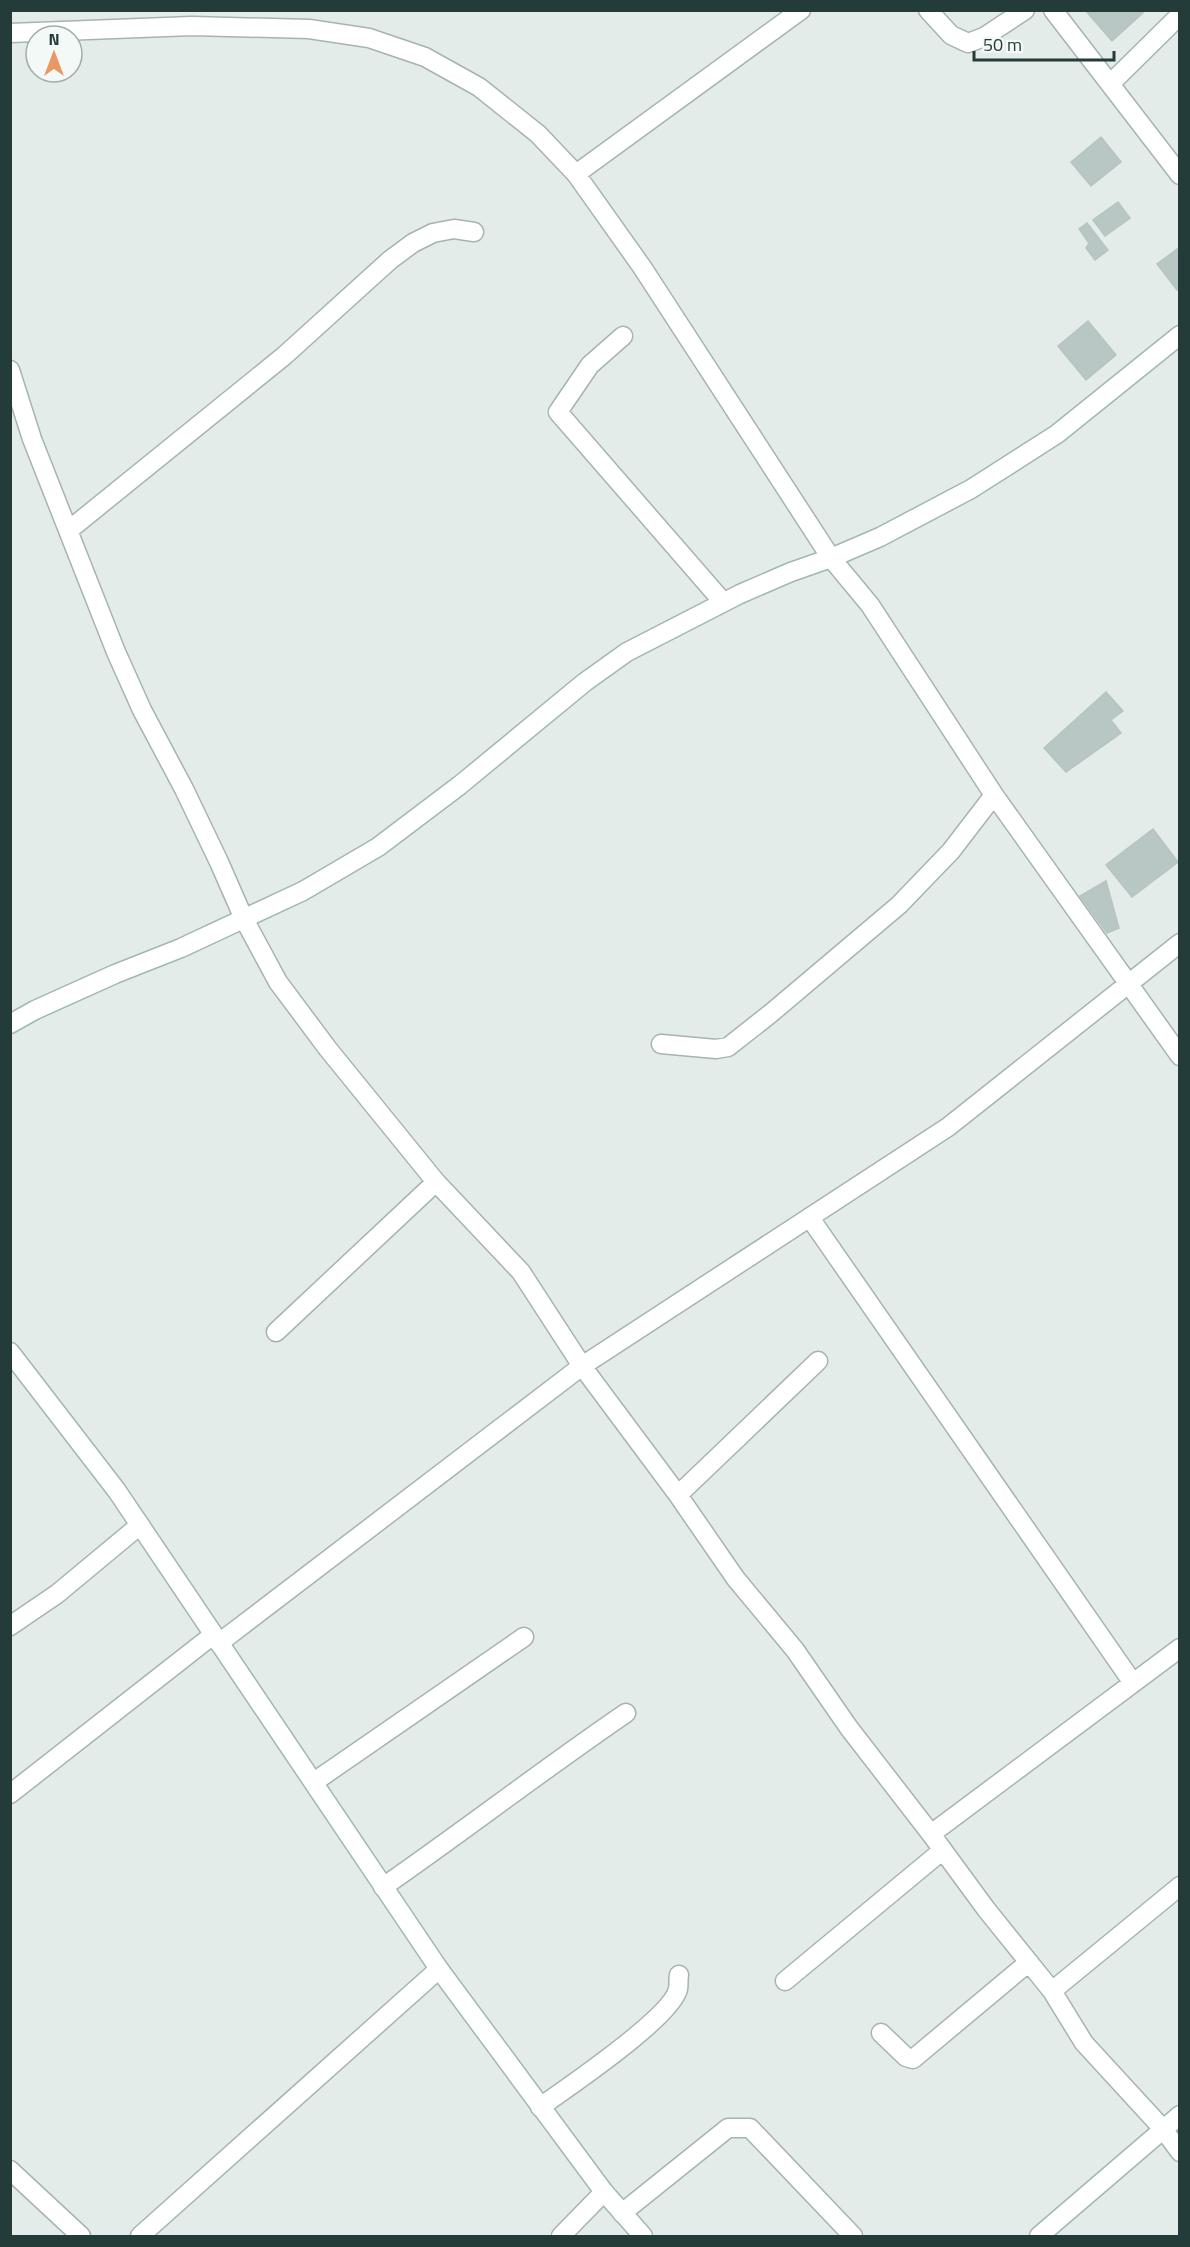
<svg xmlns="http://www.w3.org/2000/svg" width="1190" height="2247" font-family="'Titillium Web',sans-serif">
<rect width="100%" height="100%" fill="#e3ece9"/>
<path fill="#b8c7c3" stroke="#b6c5c1" stroke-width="1.5" d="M1085,10H1141L1143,13L1112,41Z
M1101,137L1121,162L1091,186L1071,162Z
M1118,202L1130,218L1105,236L1093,220Z
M1087,223L1108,250L1095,260L1086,248L1089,243L1079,229Z
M1180,247V288L1177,290L1157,264Z
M1088,321L1116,355L1086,380L1058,346Z
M1106,692L1123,711L1111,720L1121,733L1066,772L1044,748Z
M1153,829L1178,862L1132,897L1106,865Z
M1106,881L1119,928L1107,933L1080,896Z"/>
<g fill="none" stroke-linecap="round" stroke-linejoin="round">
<defs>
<path id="street" d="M928,10L951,35L968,43L984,37L1025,10
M1053,10L1180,175
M10,33L192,26L309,29L369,38L425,57L479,87L538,134L576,174L642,267L831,558L870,605L994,795L1180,1056
M1110,84L1180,15
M576,174L801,10
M623,336L590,365L558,412L723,602
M10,370L32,439L116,652L142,710L184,789L219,862L244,919L278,982L328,1049L436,1182L521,1272L582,1366L678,1495L736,1579L795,1650L849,1728L931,1834L986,1909L1052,1991L1084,2043L1163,2129L1180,2152
M69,530L284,356L390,260L413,243L433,233L454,229L474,232
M661,1044L716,1049L728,1047L770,1014L899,905L951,851L994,795
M810,1218L1133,1683
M276,1332L436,1182
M678,1495L818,1361
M10,1626L57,1594L140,1525
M219,1643L582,1366L948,1127L1180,943
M314,1782L524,1637
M10,1794L213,1635
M931,1834L1180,1648
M383,1887C465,1830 544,1769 626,1713
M785,1981L943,1850
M1052,1991L1180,1886
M881,2033L906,2057L913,2059L1029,1962
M540,2107C567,2088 672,2017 678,1989C679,1985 678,1979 679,1975
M10,2170L81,2236
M622,2213L728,2128H750L853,2236
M140,2236L439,1969
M561,2236L604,2192"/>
<path id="secondary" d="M10,1024L35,1010L115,974L181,948L303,891L378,847L460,785L585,682L627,652L740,594L791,572L831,558L880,537L971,489L1057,434L1180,335
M10,1352L117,1491L439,1969L604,2192L643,2236
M1039,2236L1180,2115"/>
</defs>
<use href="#street" stroke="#a6b4b1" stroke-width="21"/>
<use href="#secondary" stroke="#a2b7b3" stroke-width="21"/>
<use href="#street" stroke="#fff" stroke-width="18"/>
<use href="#secondary" stroke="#fff" stroke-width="18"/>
</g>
<rect width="1190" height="2247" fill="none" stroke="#243c39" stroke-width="24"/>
<g transform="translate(54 54)"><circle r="28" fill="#f3f9f7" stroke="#a0adab" stroke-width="1.5"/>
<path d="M0-4.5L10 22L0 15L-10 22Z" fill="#ea9863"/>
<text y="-9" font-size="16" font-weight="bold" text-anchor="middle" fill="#243c39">N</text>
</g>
<path d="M974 51v9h140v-9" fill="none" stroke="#243c39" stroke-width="3"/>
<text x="983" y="51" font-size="18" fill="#243c39" stroke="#f3f9f7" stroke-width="4.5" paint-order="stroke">50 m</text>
</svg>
